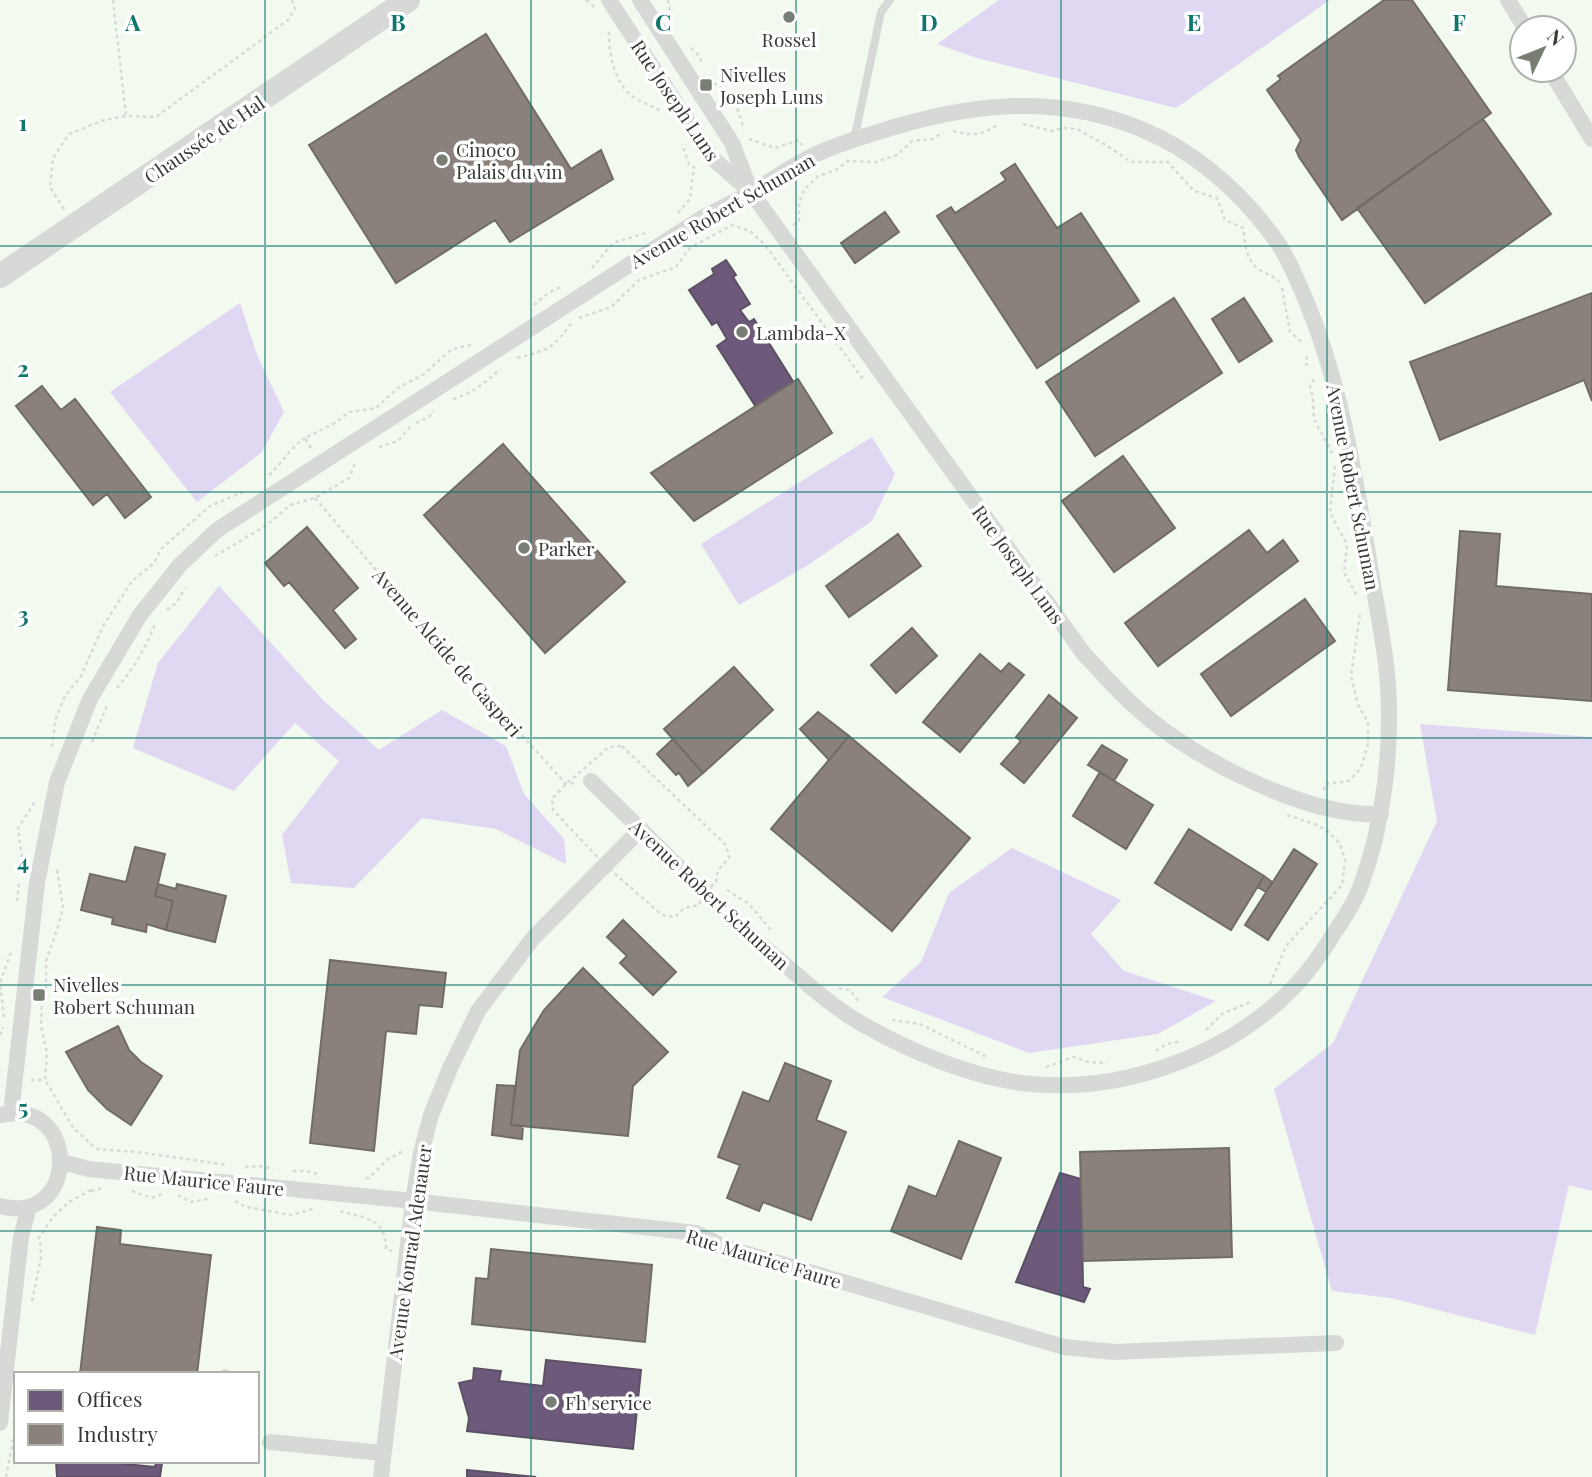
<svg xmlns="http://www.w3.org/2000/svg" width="1592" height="1477" font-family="'Playfair Display',serif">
<rect width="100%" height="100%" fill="#f2f9ee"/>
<path fill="#e0d7f3" d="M999,0H1330L1176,108L977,58L937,44Z
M240,303L257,355L284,412L261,453L197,502L110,392Z
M872,437L895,474L872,521L808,565L739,605L701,544Z
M219,586L323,700L379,750L442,710L506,746L524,794L564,839L566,864L496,829L422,818L354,888L291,883L282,835L339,761L295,723L234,791L133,748L158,663Z
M1420,724L1592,737V1191L1569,1185L1535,1335L1391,1298L1332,1291L1274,1089L1333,1043L1437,821Z
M1012,848L1121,900L1091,934L1124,971L1216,1001L1158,1034L1029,1053L882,997L921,962L949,893Z"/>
<path fill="#6d597a" stroke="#5c5065" stroke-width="2" d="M726,260L736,275L733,277L750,304L740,310L749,322L754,319L794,383L756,407L717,346L727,339L717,322L712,325L689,290L714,274L712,269Z
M1060,1173L1081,1179L1083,1287L1090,1289L1084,1302L1016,1282Z
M546,1360L641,1370L633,1449L467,1431L469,1418L459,1383L473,1380L474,1368L501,1371L499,1381L543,1386Z
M56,1461H96L155,1467L156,1462L162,1463L160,1477H57Z
M467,1470L536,1477H467Z"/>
<path fill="#8a817c" stroke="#716c66" stroke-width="2" d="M1384,0H1412L1491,113L1342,220L1299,157L1296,150L1301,140L1267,90L1281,79L1278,76Z
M486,34L571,169L601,150L613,179L510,242L495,220L396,283L309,145Z
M1483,119L1551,214L1425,303L1357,208Z
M1015,164L1057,228L1081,213L1139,301L1037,368L937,216L951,207L955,213L1006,180L1001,173Z
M885,212L899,232L855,263L841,243Z
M1592,293V401L1584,380L1440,440L1410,362Z
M1174,298L1222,373L1095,456L1046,382Z
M1244,298L1272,341L1239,362L1212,319Z
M798,379L832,433L694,521L651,473Z
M42,386L61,410L75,399L151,497L125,518L107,494L93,505L16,406Z
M503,444L625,582L545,653L424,515Z
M1123,456L1175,528L1114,572L1062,501Z
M307,527L358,588L333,610L356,639L345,648L289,582L284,586L265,563Z
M1249,530L1267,553L1283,540L1298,561L1158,666L1125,623Z
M1460,531L1500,534L1496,586L1592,594V701L1448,690Z
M898,534L921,566L849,617L826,586Z
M1305,599L1335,641L1231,716L1201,674Z
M912,628L937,656L896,693L871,665Z
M980,654L1001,672L1009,663L1024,675L960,752L923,722Z
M734,667L773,710L703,773L664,729Z
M1049,695L1077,718L1024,783L1001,764L1021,741L1016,737Z
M818,712L849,736L829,760L800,729Z
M849,736L970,838L892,931L771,829Z
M673,739L703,773L688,786L679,773L676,775L657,754Z
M1102,745L1127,760L1114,781L1088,765Z
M1100,772L1153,805L1126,849L1073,816Z
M1189,829L1264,876L1231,930L1155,883Z
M135,847L165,854L155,896L173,901L166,930L147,924L146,932L112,924L113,918L81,910L90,874L126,882Z
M1294,849L1317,864L1268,940L1245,925Z
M1264,876L1272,882L1266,892L1258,887Z
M158,884L176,889L177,884L226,896L215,942L166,930L173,901L155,896Z
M623,920L676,972L653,995L620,963L627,956L607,937Z
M330,960L446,973L442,1007L419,1005L416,1034L386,1031L374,1151L310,1143Z
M583,968L668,1052L633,1086L628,1136L511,1125L520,1050L544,1010Z
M118,1026L129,1050L141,1062L162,1076L131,1125L107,1109L88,1090L66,1052Z
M785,1063L831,1081L816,1120L846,1132L811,1220L763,1202L759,1211L727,1198L740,1165L718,1157L743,1092L769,1102Z
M497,1085L515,1086L511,1125L523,1126L522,1139L492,1135Z
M959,1141L1001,1158L961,1259L891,1231L909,1186L936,1197Z
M1229,1148L1232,1257L1083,1261L1080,1152Z
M97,1227L121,1230L120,1244L211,1255L197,1374H80Z
M491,1249L652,1265L645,1342L472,1324L476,1278L488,1279Z"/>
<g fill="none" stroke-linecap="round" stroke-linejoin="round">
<path stroke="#d8dad7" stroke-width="2.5" stroke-dasharray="3.5 3.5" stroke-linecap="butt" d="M113,0L126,116
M586,0L594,7
M668,0L671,17
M609,32C609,54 614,85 635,98C643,103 652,106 661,111
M691,48L700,57L702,65
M714,83C730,92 741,111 743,129
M1023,124L1052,131L1062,128L1077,129L1106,145L1131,162H1168L1194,191L1217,198L1225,220L1243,228C1246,244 1245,261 1260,270C1267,275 1273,275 1279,282
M953,131C971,136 983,136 998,124
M749,139L775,148L799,140L802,145
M64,209L50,187L53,158L69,134L104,120L126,116L156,117L288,20L295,9L292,0
M678,213L690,199L694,167L689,164L682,144
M793,225L799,221V203L804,190L818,176L836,170L848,161L876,162L897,155L912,141L933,139L943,132
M592,268L613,243L649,232
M1282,288L1290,332L1304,344
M534,305L548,293L563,286
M579,318L611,307L639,280L676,267L690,248L732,225L750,231L765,245L863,379
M1307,356L1306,364L1311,367
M517,358C551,349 552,349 573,321
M1314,379L1310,386C1315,400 1312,413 1315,421C1320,432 1327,441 1332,453
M453,399C473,393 485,383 500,369
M416,423L430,416L434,411
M379,447L398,441L411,426
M311,448L305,438L335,423L349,412L376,408L398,388L424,374L452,349L471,345
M1335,466L1330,513L1347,544L1344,572L1358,598
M269,475C284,461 287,451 305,438
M315,498L437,642L566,784L574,783
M215,556L267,525L290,505L315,498L349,478L356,461
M167,610L177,602L185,588
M117,688C134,668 146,647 156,622
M92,742L108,703
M622,746L726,845L729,858L718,870L716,882L705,892L699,905L684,908L675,917L662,915L606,866L553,810L552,799L566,784L609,747Z
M52,747L56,718L65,696L81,676L103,626L132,581L154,563L161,549L210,506L243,492
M1324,790L1325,784L1349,781L1361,768L1368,744V722L1358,705L1351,676L1360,614
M23,864L18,828L35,802
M57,870L63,907L58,927L46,961V987L42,1002L41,1026L47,1053L45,1080L73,1127L96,1149L137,1152L228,1165
M727,890L749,904L771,930
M17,901L19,884
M1270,984L1286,946L1342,885L1345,860L1340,844L1330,833L1317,825L1284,814
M839,988L850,990L858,1001
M4,1017L0,983L11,952
M892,1020L920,1024L989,1058
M1206,1030L1222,1014L1250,1002
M0,1035L3,1027
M1156,1051L1167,1044L1182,1041
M1046,1067L1073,1057L1089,1062L1107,1063
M31,1080H45
M245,1167L259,1166L273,1169
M293,1171H306L318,1174
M366,1178H369L388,1159L405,1150
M91,1191L102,1188
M132,1191L152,1198L162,1194
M178,1195L191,1202L208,1199
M235,1201L246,1207L291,1215L313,1209
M340,1211C364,1218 386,1218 386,1249L392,1251
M38,1239L53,1217L69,1202L91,1190
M32,1301L41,1258L40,1239
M6,1477L15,1431"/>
<path stroke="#d7d9d6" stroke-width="8" d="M854,140L881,12L890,0
M225,1374V1373"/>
<path stroke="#d7d9d6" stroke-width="16" d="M609,0L711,157L750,191
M640,0L732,143L751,192L1084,654C1102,673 1120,694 1140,711C1193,759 1309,818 1381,814
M1508,0L1525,28
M1550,70L1592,139
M11,1113L37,883L57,782L90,699L140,615L180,565L217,530L702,218C719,209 736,201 752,192C769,182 784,171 801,162C824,149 850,141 875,133C964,104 1052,92 1141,129C1193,150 1239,190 1272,235C1286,253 1295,275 1304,296C1340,380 1354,470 1369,560C1375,601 1385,642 1388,684C1392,750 1384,823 1361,885C1355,903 1343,919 1333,935C1321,954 1308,973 1292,989C1224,1058 1117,1095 1021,1083C966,1075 910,1051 862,1024C836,1009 812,988 790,969C719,911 657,844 591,781
M0,1115C81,1097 79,1227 0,1206
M62,1162L89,1169L413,1201L696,1233L724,1247L1064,1347L1114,1352L1336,1343
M0,1423L21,1237L29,1207
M270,1442L383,1453
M381,1477L413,1201L421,1153L431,1115L451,1066L478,1011L533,938L641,829"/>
<path stroke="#d7d9d6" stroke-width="24" d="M0,276L408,0"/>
</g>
<path fill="none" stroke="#0f766e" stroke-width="2" stroke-opacity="0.55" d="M265,0V1477M531,0V1477M796,0V1477M1061,0V1477M1327,0V1477M0,246H1592M0,492H1592M0,738H1592M0,985H1592M0,1231H1592"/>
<g fill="#787e74" stroke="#fff" stroke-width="2.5">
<circle cx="789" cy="17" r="7"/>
<rect x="699" y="78" width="14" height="14" rx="3.5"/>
<circle cx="442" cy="160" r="7"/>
<circle cx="742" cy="332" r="7"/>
<circle cx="524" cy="548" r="7"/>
<rect x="32" y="988" width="14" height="14" rx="3.5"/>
<circle cx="551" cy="1402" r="7"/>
</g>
<g text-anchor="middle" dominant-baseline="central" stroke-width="7" stroke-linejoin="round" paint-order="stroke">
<g font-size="19" fill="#363b33" stroke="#fff" text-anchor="start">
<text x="789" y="39" text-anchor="middle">Rossel</text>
<text x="720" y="74">Nivelles<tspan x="720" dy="22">Joseph Luns</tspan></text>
<text x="456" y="149">Cinoco<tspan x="456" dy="22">Palais du vin</tspan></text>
<text x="756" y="332">Lambda-X</text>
<text x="538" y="548">Parker</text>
<text x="53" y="984">Nivelles<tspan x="53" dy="22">Robert Schuman</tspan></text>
<text x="565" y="1402">Fh service</text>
</g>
<g font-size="19" fill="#363b33" stroke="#fff">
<text transform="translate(676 100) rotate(56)">Rue Joseph Luns</text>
<text transform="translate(204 139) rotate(-34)">Chaussée de Hal</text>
<text transform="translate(722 210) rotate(-30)">Avenue Robert Schuman</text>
<text transform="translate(1354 487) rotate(79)">Avenue Robert Schuman</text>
<text transform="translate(1019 564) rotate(54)">Rue Joseph Luns</text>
<text transform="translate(448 652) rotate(49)">Avenue Alcide de Gasperi</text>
<text transform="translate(710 894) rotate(43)">Avenue Robert Schuman</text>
<text transform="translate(204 1180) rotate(6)">Rue Maurice Faure</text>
<text transform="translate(409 1252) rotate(-82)">Avenue Konrad Adenauer</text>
<text transform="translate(764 1258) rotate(17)">Rue Maurice Faure</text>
</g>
</g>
<g font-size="23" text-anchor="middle" font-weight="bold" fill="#0f766e" stroke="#fff" stroke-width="7" stroke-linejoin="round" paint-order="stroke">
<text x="133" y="31">A</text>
<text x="398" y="31">B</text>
<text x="663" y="31">C</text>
<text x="929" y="31">D</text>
<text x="1194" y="31">E</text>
<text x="1459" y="31">F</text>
<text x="23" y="131">1</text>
<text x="23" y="377">2</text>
<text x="23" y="623">3</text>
<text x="23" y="870">4</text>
<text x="23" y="1116">5</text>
</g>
<rect x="14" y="1372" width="245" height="91" fill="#ffffff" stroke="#afb1ad" stroke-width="2"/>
<rect x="28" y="1390" width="35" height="21" fill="#6d597a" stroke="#afb1ad" stroke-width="2"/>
<text x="77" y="1407" font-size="21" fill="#363b33">Offices</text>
<rect x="28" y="1424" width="35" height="21" fill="#8a817c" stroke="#afb1ad" stroke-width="2"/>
<text x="77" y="1442" font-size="21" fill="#363b33">Industry</text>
<g transform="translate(1543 49) rotate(47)"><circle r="33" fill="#ffffff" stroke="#afb1ad" stroke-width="2"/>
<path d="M0-5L12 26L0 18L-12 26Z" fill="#787e74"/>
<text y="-10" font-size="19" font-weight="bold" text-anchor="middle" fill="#363b33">N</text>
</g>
</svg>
